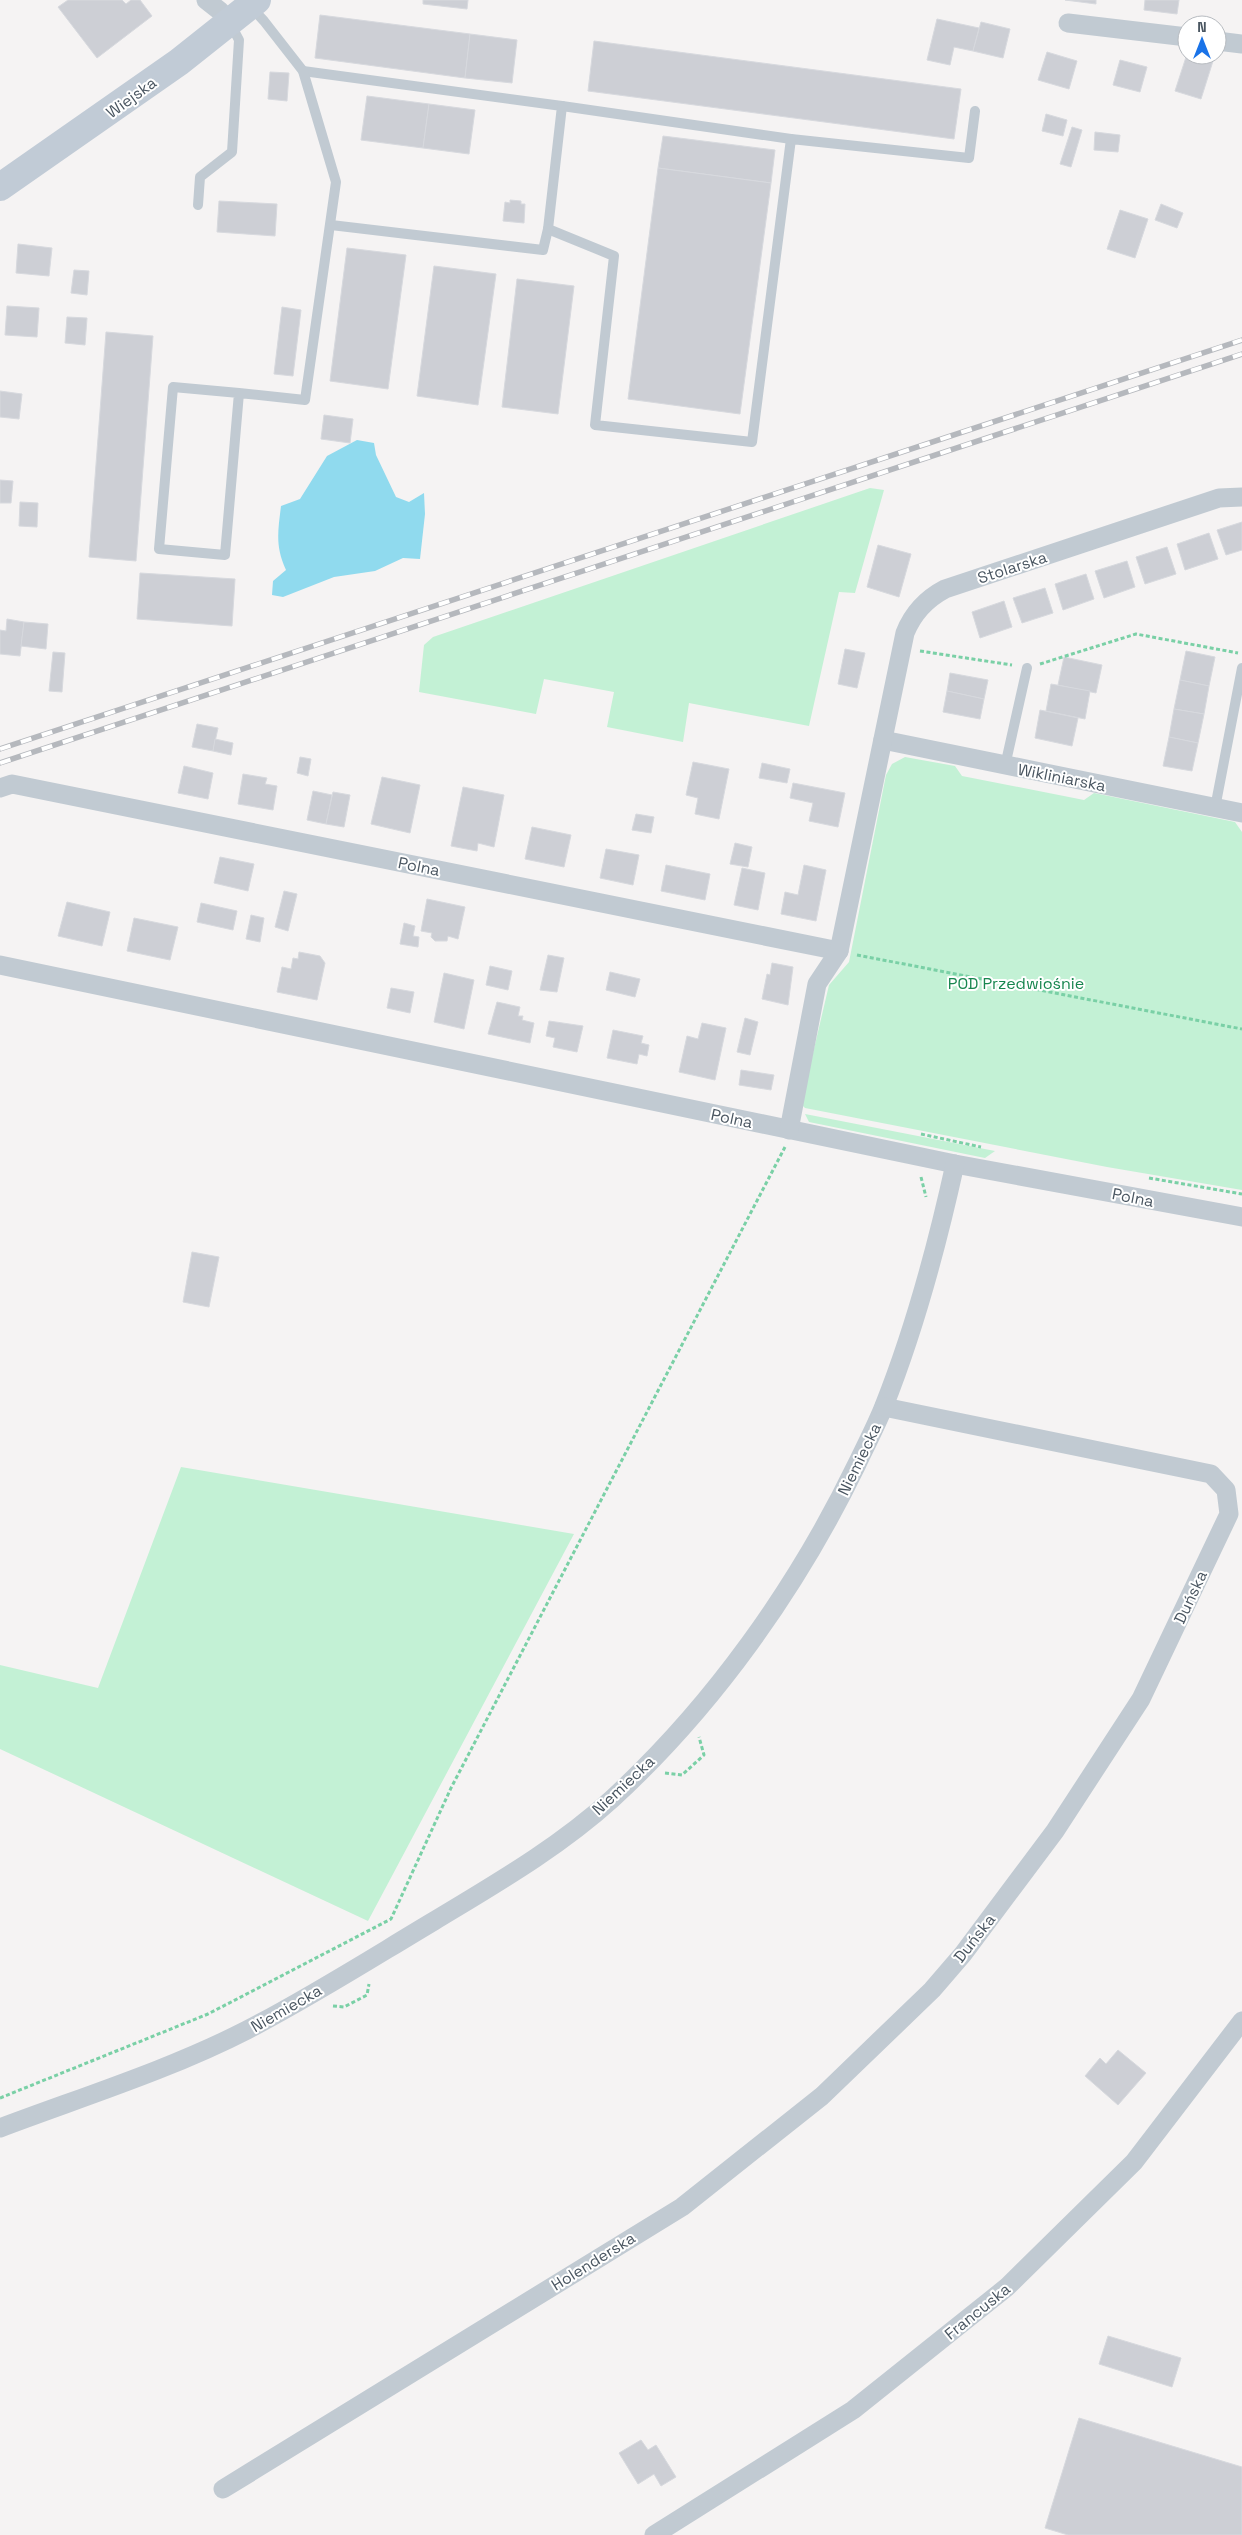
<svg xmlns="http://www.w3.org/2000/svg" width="1242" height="2535" viewBox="0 0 1242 2535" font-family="'Space Grotesk',sans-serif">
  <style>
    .green { fill: #c3f1d5 }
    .water { fill: #90daee }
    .building { fill: #cdcfd5; stroke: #d7d9de }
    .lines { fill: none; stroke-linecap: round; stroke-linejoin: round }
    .path { stroke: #7ad0a6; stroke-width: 3; stroke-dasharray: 4 2.5; stroke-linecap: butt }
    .lane { stroke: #c1cad2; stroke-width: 10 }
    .street { stroke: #c1cad2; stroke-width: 19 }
    .secondary { stroke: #c1cbd6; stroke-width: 28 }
    .rail-casing { stroke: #b5b8bd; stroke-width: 5.5 }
    .rail { stroke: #fff; stroke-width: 4; stroke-dasharray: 11; stroke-linecap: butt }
    .labels { text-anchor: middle; stroke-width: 4; stroke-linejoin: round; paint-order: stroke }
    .street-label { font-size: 16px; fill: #4a5661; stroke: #fff }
    .park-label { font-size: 16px; fill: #17864f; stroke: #fff }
  </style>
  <rect width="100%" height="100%" fill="#f5f3f3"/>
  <g class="green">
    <path d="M870,488L884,490L855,593L839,592L809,726L689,703L683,742L607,727L614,692L544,679L536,714L419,692L424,645L433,637Z"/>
    <path d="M905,757L955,766L962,776L1084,800L1094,793L1235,822L1242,832V1190L1107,1167L805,1108L801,1104L829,985L849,962L886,775L892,764Z"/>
    <path d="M805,1114L995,1151L985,1158L809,1122Z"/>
    <path d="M181,1467L574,1534L368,1921L0,1749V1665L98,1688Z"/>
  </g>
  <path class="water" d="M357,440L374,443L376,455L396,497L409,502L424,493L425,514L420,559L403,558L375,571L334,577L283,597L272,595L273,581L286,570C275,546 278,531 281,506L300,499L327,456Z"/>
  <g class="building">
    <path d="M68,0H122L126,4L131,0H140L152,16L97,58L58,7Z"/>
    <path d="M423,0H468L467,9L423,4Z"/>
    <path d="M1065,0H1096V4Z"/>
    <path d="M1145,0H1179L1177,14L1144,10Z"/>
    <path d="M320,15L470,34L465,78L315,58Z"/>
    <path d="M937,19L979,28L973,51L954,47L950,65L927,60Z"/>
    <path d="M981,22L1010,29L1003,58L973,51Z"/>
    <path d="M470,34L517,40L512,83L465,78Z"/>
    <path d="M594,41L961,89L954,139L588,91Z"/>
    <path d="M1047,52L1077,61L1069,89L1038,80Z"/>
    <path d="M1187,54L1213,61L1201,99L1175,91Z"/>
    <path d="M1120,60L1147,67L1140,92L1113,85Z"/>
    <path d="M270,72L289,73L287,101L268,99Z"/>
    <path d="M367,96L429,104L423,148L361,140Z"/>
    <path d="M429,104L475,110L469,154L423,148Z"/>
    <path d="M1046,114L1067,120L1063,136L1042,131Z"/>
    <path d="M1072,127L1082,130L1071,167L1060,164Z"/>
    <path d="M1095,132L1120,135L1118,152L1094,150Z"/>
    <path d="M663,136L775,150L771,183L658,168Z"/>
    <path d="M658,168L771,183L740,414L628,399Z"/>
    <path d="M510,200L521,201V204H525L524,223L503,221L505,202L510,203Z"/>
    <path d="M219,201L277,204L275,236L217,232Z"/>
    <path d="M1161,204L1183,213L1177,228L1155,220Z"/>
    <path d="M1120,210L1148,219L1135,258L1107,249Z"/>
    <path d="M18,244L52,248L49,276L16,273Z"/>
    <path d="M347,248L406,255L388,389L330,381Z"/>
    <path d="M434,266L496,274L478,405L417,396Z"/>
    <path d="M74,270L89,271L87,295L71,293Z"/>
    <path d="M517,279L574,286L558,414L502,407Z"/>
    <path d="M7,306L39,308L37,337L5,335Z"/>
    <path d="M282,307L301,310L293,376L274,374Z"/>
    <path d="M67,317L87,318L85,345L65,343Z"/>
    <path d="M106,332L153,336L136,561L89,557Z"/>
    <path d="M0,391L22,394L19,419L0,417Z"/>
    <path d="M324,415L353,419L350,443L321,439Z"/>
    <path d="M0,480L13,481L11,503H0Z"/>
    <path d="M20,502L38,503L37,527L19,526Z"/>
    <path d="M1242,522V550L1226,555L1217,530Z"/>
    <path d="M1209,533L1218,559L1185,570L1177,544Z"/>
    <path d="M878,545L911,554L899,597L867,587Z"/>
    <path d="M1167,547L1176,574L1145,584L1136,557Z"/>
    <path d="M1127,561L1135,587L1104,598L1095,571Z"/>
    <path d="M140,573L235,579L232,626L137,619Z"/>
    <path d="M1086,574L1094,599L1063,610L1055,584Z"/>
    <path d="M1045,588L1053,613L1022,623L1013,598Z"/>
    <path d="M1004,601L1012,627L980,638L972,612Z"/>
    <path d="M7,619L24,622L20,656L0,654V630L6,631Z"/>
    <path d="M24,622L48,624L46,649L21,646Z"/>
    <path d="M845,649L865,653L857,688L838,684Z"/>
    <path d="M1186,651L1215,657L1209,686L1180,680Z"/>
    <path d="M53,652L65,653L62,692L49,691Z"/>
    <path d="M1064,657L1102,665L1096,693L1058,685Z"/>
    <path d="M950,673L988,680L984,699L947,691Z"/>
    <path d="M1180,680L1209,686L1204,714L1174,709Z"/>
    <path d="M1051,684L1090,691L1085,719L1046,711Z"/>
    <path d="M947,691L984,699L980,719L943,712Z"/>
    <path d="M1174,709L1204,714L1198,743L1169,737Z"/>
    <path d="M1040,710L1078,718L1072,746L1035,738Z"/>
    <path d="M197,724L218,728L213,751L192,747Z"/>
    <path d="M1169,737L1198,743L1192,771L1163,766Z"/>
    <path d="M215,739L233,743L231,755L213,751Z"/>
    <path d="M300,757L311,759L308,776L297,773Z"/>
    <path d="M693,762L729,769L719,819L695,814L698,798L686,795Z"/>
    <path d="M762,763L790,769L787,783L759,778Z"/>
    <path d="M184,766L213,773L208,799L178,793Z"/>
    <path d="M243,774L267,778L265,784L277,786L273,810L238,804Z"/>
    <path d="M382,777L420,785L410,833L371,824Z"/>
    <path d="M793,783L845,793L838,827L809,821L813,803L790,798Z"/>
    <path d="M463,787L504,795L494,847L478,843L477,851L451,846Z"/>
    <path d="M313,791L332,795L326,824L307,820Z"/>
    <path d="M333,792L350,795L344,827L326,824Z"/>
    <path d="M636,814L654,817L651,833L632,830Z"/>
    <path d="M532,827L571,835L564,867L525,859Z"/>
    <path d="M735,843L752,847L748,867L730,864Z"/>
    <path d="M606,849L639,855L633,885L600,878Z"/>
    <path d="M220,857L254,864L248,891L214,883Z"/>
    <path d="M666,865L710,874L705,900L661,891Z"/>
    <path d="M804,865L826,870L816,921L781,914L785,892L798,895Z"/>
    <path d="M742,868L765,873L758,910L734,905Z"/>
    <path d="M284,891L297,894L288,931L275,927Z"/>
    <path d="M427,899L465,907L458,939L448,936L447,941H435L431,937L432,933L421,931Z"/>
    <path d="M67,902L110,912L102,946L58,936Z"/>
    <path d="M201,903L237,911L233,930L197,922Z"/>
    <path d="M251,915L264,918L260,942L246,939Z"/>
    <path d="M134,918L178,927L170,960L127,951Z"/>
    <path d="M404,923L415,926L413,936L419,937L418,947L400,944Z"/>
    <path d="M299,952L320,956L325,963L317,1000L277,992L282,967L291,969L293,958L298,959Z"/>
    <path d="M548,955L564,958L557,992L540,990Z"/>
    <path d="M772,963L793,967L788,1005L762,999L767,974L770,975Z"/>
    <path d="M490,966L512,971L508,990L486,985Z"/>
    <path d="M610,972L640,979L635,997L606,990Z"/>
    <path d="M444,973L474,980L464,1029L434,1022Z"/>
    <path d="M391,988L414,992L410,1013L387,1008Z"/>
    <path d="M497,1002L520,1007L518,1016H523L522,1020L534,1023L530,1043L488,1034Z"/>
    <path d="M745,1018L758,1022L750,1055L737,1052Z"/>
    <path d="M549,1021L583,1026L577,1052L553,1047L555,1038L546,1036Z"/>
    <path d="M702,1023L726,1028L715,1080L679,1072L687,1036L698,1039Z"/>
    <path d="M613,1030L643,1036L641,1043L649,1045L647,1056L639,1054L637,1064L607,1058Z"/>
    <path d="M741,1070L774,1075L771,1090L739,1085Z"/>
    <path d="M192,1252L219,1257L209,1307L183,1302Z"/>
    <path d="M1118,2050L1146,2073L1118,2105L1085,2076L1100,2058L1106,2064Z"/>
    <path d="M1108,2336L1181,2358L1172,2387L1099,2364Z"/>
    <path d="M1079,2418L1242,2467V2535H1068L1045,2528Z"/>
    <path d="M641,2440L648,2450L656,2445L676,2477L661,2486L654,2474L638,2484L619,2453Z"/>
  </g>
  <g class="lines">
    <g class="path">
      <path d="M920,651L1012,665"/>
      <path d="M1040,664L1136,634L1238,653"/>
      <path d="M857,955L1242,1029"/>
      <path d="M921,1134L981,1147"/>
      <path d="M921,1177L926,1197"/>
      <path d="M1149,1178L1242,1194"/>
      <path d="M665,1773L682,1775L704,1755L699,1737"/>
      <path d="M333,2006L344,2007L367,1995L369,1984"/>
      <path d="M0,2098L208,2014L391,1919L451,1788L785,1147"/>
    </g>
    <g class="lane">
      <path d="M303,71L562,106L548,229L614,256L595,425L752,442L791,139L969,158L975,111"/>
      <path d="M562,106L791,139"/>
      <path d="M198,205L200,177L232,152L239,40L230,23"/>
      <path d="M331,225L543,250L548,229"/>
      <path d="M239,393L173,387L159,549L225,555L239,393L305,400L336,182L303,71L264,21L250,6"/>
      <path d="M1005,766L1027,668"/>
      <path d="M1215,808L1242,668"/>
    </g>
    <g class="street">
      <path d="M206,0L220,11L230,23"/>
      <path d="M1068,23L1187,37"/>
      <path d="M1217,41L1242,44"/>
      <path d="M883,740L1242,813"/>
      <path d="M0,788L12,784L839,951"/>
      <path d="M0,965L955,1164L1242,1217"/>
      <path d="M789,1130L817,984L839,951L905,633C913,613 926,599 945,589L1219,498L1242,497"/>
      <path d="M0,2128C82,2097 169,2070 247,2030C311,1997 372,1958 434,1921C495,1884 558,1848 612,1799C713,1706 797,1588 857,1464C866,1445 876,1426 884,1406C915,1328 937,1246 955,1164"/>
      <path d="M223,2489L682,2207L822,2096L932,1990L963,1954L1055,1831L1141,1699L1229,1514L1226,1490L1211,1474L884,1407"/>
      <path d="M654,2535L853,2410L1007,2287L1134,2162L1242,2021"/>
    </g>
    <path class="secondary" d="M0,187L179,62L257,0"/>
    <g class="rail-casing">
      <g id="rail">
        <path d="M0,749L1242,340"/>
        <path d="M0,763L1242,354"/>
      </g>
    </g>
    <use href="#rail" class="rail"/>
  </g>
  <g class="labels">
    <g class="street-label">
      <text transform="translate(131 97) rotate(-36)" y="6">Wiejska</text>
      <text transform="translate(1012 567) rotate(-18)" y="6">Stolarska</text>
      <text transform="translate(1062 777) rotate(11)" y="6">Wikliniarska</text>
      <text transform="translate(419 866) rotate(11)" y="6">Polna</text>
      <text transform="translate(732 1118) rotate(12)" y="6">Polna</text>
      <text transform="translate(1133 1197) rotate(11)" y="6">Polna</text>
      <text transform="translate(859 1459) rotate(-64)" y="6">Niemiecka</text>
      <text transform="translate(1190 1597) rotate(-65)" y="6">Duńska</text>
      <text transform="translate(623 1785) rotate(-43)" y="6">Niemiecka</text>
      <text transform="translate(974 1938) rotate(-52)" y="6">Duńska</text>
      <text transform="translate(286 2008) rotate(-30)" y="6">Niemiecka</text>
      <text transform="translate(593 2261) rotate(-32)" y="6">Holenderska</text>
      <text transform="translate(977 2311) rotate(-39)" y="6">Francuska</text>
    </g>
    <g class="park-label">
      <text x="1016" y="989">POD Przedwiośnie</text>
    </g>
  </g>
  <g transform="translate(1202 40)"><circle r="24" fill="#ffffff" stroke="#b7bbc0"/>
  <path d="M0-4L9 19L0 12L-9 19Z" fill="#1a73e8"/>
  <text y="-8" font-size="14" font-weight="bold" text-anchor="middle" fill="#4a5661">N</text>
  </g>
</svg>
